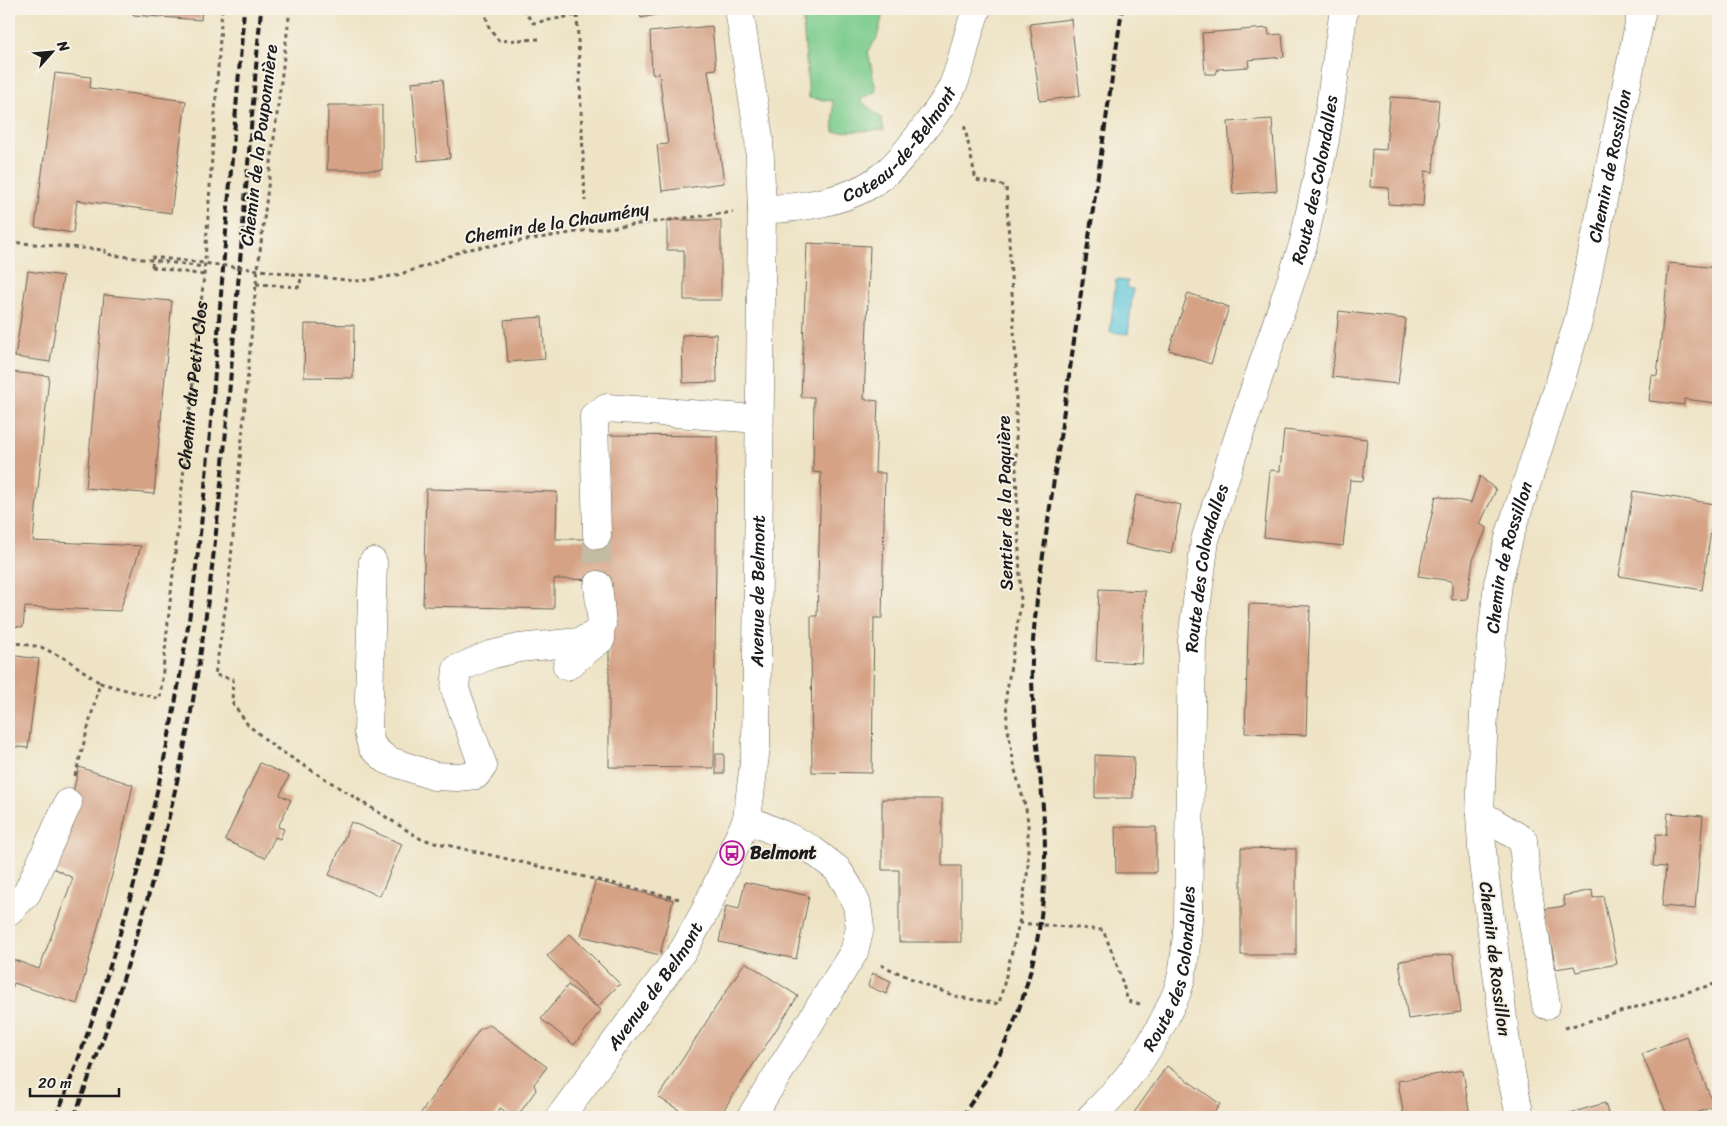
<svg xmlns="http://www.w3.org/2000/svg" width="1727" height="1126" viewBox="0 0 1727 1126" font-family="Sriracha,sans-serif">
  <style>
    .green { fill: #7bcc8d; stroke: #4c7454 }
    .water { fill: #60c8dc; stroke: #3e727c }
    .building { fill: #d5a285 }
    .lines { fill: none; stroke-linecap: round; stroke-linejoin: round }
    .minor-tunnel { stroke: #c4bba3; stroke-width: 28; stroke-dasharray: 28 14; stroke-linecap: butt }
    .minor-casing { stroke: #666257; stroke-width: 29 }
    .path { stroke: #666257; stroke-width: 3; stroke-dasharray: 4 4; stroke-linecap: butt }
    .minor { stroke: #fff; stroke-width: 28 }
    .rail { stroke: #1c1c1c; stroke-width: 4; stroke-dasharray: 8 4; stroke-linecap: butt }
    .path-bridge { stroke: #666257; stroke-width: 3; stroke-dasharray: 4 4; stroke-linecap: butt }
    .labels { text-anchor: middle; stroke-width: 4; stroke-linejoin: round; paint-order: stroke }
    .street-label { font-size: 18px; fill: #1c1c1c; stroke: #f7f3e8 }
    .poi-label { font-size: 18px; font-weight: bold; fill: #1c1c1c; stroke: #f7f3e8; text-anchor: start }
  </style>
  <rect width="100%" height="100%" fill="#f7f3e8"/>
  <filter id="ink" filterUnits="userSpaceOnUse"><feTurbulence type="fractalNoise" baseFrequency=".02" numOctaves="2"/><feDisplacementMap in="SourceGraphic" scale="10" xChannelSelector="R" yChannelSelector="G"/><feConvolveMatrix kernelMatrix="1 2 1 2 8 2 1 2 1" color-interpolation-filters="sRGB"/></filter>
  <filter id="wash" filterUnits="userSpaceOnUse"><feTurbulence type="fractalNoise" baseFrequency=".0096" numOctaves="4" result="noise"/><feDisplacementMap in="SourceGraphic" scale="20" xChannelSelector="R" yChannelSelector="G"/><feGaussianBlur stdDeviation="1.12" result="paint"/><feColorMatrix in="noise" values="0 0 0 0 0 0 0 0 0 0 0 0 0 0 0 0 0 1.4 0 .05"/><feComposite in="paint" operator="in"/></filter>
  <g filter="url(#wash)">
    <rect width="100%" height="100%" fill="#eee3c5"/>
    <path class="green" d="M802,9H884L877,38L868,51L876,91L860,100L881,118L884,130L834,132L833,101L809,98Z"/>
    <path class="water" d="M1116,280L1128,281L1127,288L1133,289L1128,334L1110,332Z"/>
    <g id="blocks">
      <g class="building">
        <path d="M133,9H202L201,20L133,15Z"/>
        <path d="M639,9H680V10L641,18Z"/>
        <path d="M1071,19L1080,96L1040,101L1030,24Z"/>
        <path d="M712,26L716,69L708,70L724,183L662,191L657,145L668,144L659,73L652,74L650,32Z"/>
        <path d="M1268,28L1269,35L1282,34L1284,57L1248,60L1249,67L1218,69L1216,74H1205L1202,33Z"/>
        <path d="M55,73L91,77L90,88L186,101L171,213L77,200L73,233L35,227Z"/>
        <path d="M443,79L450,158L418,161L412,82Z"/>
        <path d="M1390,97L1439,100L1433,172L1425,171L1423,206L1388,204L1389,188L1370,187L1372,149L1386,150Z"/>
        <path d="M328,105H382V170H327Z"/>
        <path d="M1272,119L1277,191L1233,194L1228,122Z"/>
        <path d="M667,220H721V300H684V250H667Z"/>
        <path d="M807,243L870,246L864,399L878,401L875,473H885L882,618H874L872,773L812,772L811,616H817L821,473L813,472L814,397H801Z"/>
        <path d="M1669,263L1718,268V377L1715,403L1684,399V405L1649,401L1652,375L1657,376Z"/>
        <path d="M28,271L63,276L50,362L15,357Z"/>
        <path d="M1188,293L1229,307L1211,364L1169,350Z"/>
        <path d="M104,295L172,301L154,494L86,488Z"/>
        <path d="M1339,311L1406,319L1398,384L1332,377Z"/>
        <path d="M542,317L545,359L508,362L504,320Z"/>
        <path d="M305,324L354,325L353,378L304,377Z"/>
        <path d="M716,334L717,382L683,383L682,335Z"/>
        <path d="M10,372L49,376L33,541L141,546L120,611L25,607L23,627L9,626Z"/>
        <path d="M1284,430L1367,439L1363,481L1350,480L1343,546L1264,537L1270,470L1280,471Z"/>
        <path d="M608,435L717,436L714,768L609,767V580L554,579V609L423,606L426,489L557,492L556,539H608Z"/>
        <path d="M1480,476L1496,490L1480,524L1487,528L1473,560L1467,599L1452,600V581L1418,576L1436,496L1471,503Z"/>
        <path d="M1633,491L1715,504L1702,590L1619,576Z"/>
        <path d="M1136,495L1181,505L1171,554L1125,544Z"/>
        <path d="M1099,589L1145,591L1142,663L1096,661Z"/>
        <path d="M1249,604L1310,606L1306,735L1245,733Z"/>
        <path d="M9,655L39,659L28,748L9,746Z"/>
        <rect x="716" y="754" width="8" height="20"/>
        <path d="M1095,755L1134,757L1133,798H1095Z"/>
        <path d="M260,763L289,776L280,795L291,800L278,827L284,829L280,839L275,837L265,858L225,840Z"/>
        <path d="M79,767L133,785L116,860L77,1004L14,983L9,997V958L39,969L73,878L47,865L61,842Z"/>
        <path d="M882,799H942V866H961V942H899V870H882Z"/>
        <path d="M1668,813L1703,816L1695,909L1662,906L1666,867L1653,866L1656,834L1666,835Z"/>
        <path d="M351,822L402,844L380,896L329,875Z"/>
        <path d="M1115,827H1156V873H1116Z"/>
        <path d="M1241,848L1296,849V955H1241Z"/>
        <path d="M595,881L673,900L660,955L581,936Z"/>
        <path d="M745,882L809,896L796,959L719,942L726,906L739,909Z"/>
        <path d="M1592,890L1593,898L1603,896L1617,964L1576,972L1574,966L1556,969L1544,909L1565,906L1563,896Z"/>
        <path d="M570,934L620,984L597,1007L547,956Z"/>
        <path d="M1453,954L1461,1012L1408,1019L1399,961Z"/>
        <path d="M745,962L798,996L719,1117H690L658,1097Z"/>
        <path d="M872,973L891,981L886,994L868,986Z"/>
        <path d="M568,985L601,1010L574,1045L541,1019Z"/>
        <path d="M490,1025L547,1067L534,1084L536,1090L517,1117H514L500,1108L494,1117H418L480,1029Z"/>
        <path d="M1686,1036L1714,1106L1687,1117H1668L1642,1054Z"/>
        <path d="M1167,1066L1220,1104L1211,1117H1131Z"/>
        <path d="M1463,1070L1470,1117H1404L1398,1081Z"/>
        <path d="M1605,1103L1609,1117H1556Z"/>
      </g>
    </g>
  </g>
  <g filter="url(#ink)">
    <use href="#blocks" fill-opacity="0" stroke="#666257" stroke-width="1"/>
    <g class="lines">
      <path class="minor-tunnel" d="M597,535L598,585"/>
      <g class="minor-casing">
        <g id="minor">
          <path id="s2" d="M762,209C798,209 852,201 881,177C898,164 911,146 924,129C934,115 946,101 953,85C964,61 966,33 977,9"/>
          <path d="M597,535L594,416L607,408L759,419"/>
          <path d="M373,562L368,732L372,747L387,760L434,776L457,777L476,775L483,766L455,689L457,669L490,655L519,648L579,642L594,635L602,625L598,585"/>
          <path d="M567,666L601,639"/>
          <path d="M1480,814L1523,840L1526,879L1546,1005"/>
          <path d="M747,819L788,837L811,849L837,869L848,886L857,905L860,928L854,952L751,1117"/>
          <path d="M9,911L27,893L68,803"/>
          <path id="s3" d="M560,1117L684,949L705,911L747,819L756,747L762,209L759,138L739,9"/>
          <path id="s4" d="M1091,1117C1123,1086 1146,1057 1166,1016C1169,1008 1174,1000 1177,992C1185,969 1186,944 1188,920L1192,640L1205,540L1230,462L1303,245L1325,140L1344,9"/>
          <path id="s5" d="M1520,1117L1508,1058L1483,863L1480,814L1484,712L1498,583L1510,534L1560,382L1579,318L1642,9"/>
        </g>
      </g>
      <g class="path">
        <path d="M290,9L256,284L228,591L215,675L233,679L232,702L248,725L276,748L421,839L680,899"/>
        <path d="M484,9L489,27L499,41L541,39"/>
        <path d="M523,9L533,23L582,14L581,9"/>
        <path d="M577,15L585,201"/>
        <path d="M9,242L105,250V254L204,267"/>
        <path d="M152,267L204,275"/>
        <path d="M292,274L355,281L369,280L397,275L423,267L464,250L583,231L733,212"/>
        <path d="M256,284L300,287L301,274"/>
        <path d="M9,642L41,647L68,660L100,683"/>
        <path id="s1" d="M75,776L100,683L160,699L204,275L222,9"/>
        <path d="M1019,923L1103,930L1116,962L1128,1001L1140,1004"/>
        <path d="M881,965L928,986L958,997L999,1004L1019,923L1028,869V822L1026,809L1015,770L1007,724L1006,696L1021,603L1016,471V365L1006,186L976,180L964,124"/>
        <path d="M1565,1028L1718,983"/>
      </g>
      <use href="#minor" class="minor"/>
      <g class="rail">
        <path d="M56,1117C114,973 155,823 181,670C201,554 210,437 219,320C227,216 236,112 244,9"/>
        <path d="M74,1117C130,973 174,823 198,670C216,554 226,437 235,320C244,216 252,112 261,9"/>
        <path d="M962,1117C975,1097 988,1077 999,1056C1031,992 1046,918 1045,847C1044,791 1034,736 1032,680C1031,650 1035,620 1038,590L1122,9"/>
      </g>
      <path class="path-bridge" d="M152,267L153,257L292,274"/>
    </g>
  </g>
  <defs>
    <g id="bus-ring" transform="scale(1.25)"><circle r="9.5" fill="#f7f3e8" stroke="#b5179e" stroke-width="1.5"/><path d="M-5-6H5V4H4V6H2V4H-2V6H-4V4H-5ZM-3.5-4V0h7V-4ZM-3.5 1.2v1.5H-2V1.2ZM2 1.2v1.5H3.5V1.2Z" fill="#b5179e"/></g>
  </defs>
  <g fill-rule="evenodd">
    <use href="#bus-ring" x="732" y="853"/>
  </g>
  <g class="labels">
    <g class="street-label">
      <text dy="6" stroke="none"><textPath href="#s2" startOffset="161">Coteau-de-Belmont</textPath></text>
      <text transform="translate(259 145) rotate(-83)" y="6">Chemin de la Pouponnière</text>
      <text dy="6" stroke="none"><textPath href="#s5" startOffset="970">Chemin de Rossillon</textPath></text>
      <text dy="6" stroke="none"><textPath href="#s4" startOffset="984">Route des Colondalles</textPath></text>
      <text transform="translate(557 223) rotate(-9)" y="6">Chemin de la Chaumény</text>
      <text dy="6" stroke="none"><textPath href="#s1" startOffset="474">Chemin du Petit-Clos</textPath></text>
      <text transform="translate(1005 503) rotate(-91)" y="6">Sentier de la Paquière</text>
      <text dy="6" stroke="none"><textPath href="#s5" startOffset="565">Chemin de Rossillon</textPath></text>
      <text dy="6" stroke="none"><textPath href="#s4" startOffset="579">Route des Colondalles</textPath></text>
      <text dy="6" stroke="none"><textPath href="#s3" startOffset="582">Avenue de Belmont</textPath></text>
      <text transform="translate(1495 959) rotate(83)" y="6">Chemin de Rossillon</text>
      <text dy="6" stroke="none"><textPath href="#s4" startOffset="174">Route des Colondalles</textPath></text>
      <text dy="6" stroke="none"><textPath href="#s3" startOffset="162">Avenue de Belmont</textPath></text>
    </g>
    <g class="poi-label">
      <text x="750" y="859">Belmont</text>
    </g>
  </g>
  <rect width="1727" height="1126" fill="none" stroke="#f7f3e8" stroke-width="30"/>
  <g transform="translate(52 52) rotate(63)" stroke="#f7f3e8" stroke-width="4" paint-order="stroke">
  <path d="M0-4L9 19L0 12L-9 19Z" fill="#1c1c1c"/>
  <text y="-8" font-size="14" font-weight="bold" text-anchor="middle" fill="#1c1c1c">N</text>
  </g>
  <path d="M30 1088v8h89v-8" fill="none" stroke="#1c1c1c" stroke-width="2.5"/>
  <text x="38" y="1088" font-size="15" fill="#1c1c1c" stroke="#f7f3e8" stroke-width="4" paint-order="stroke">20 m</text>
</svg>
